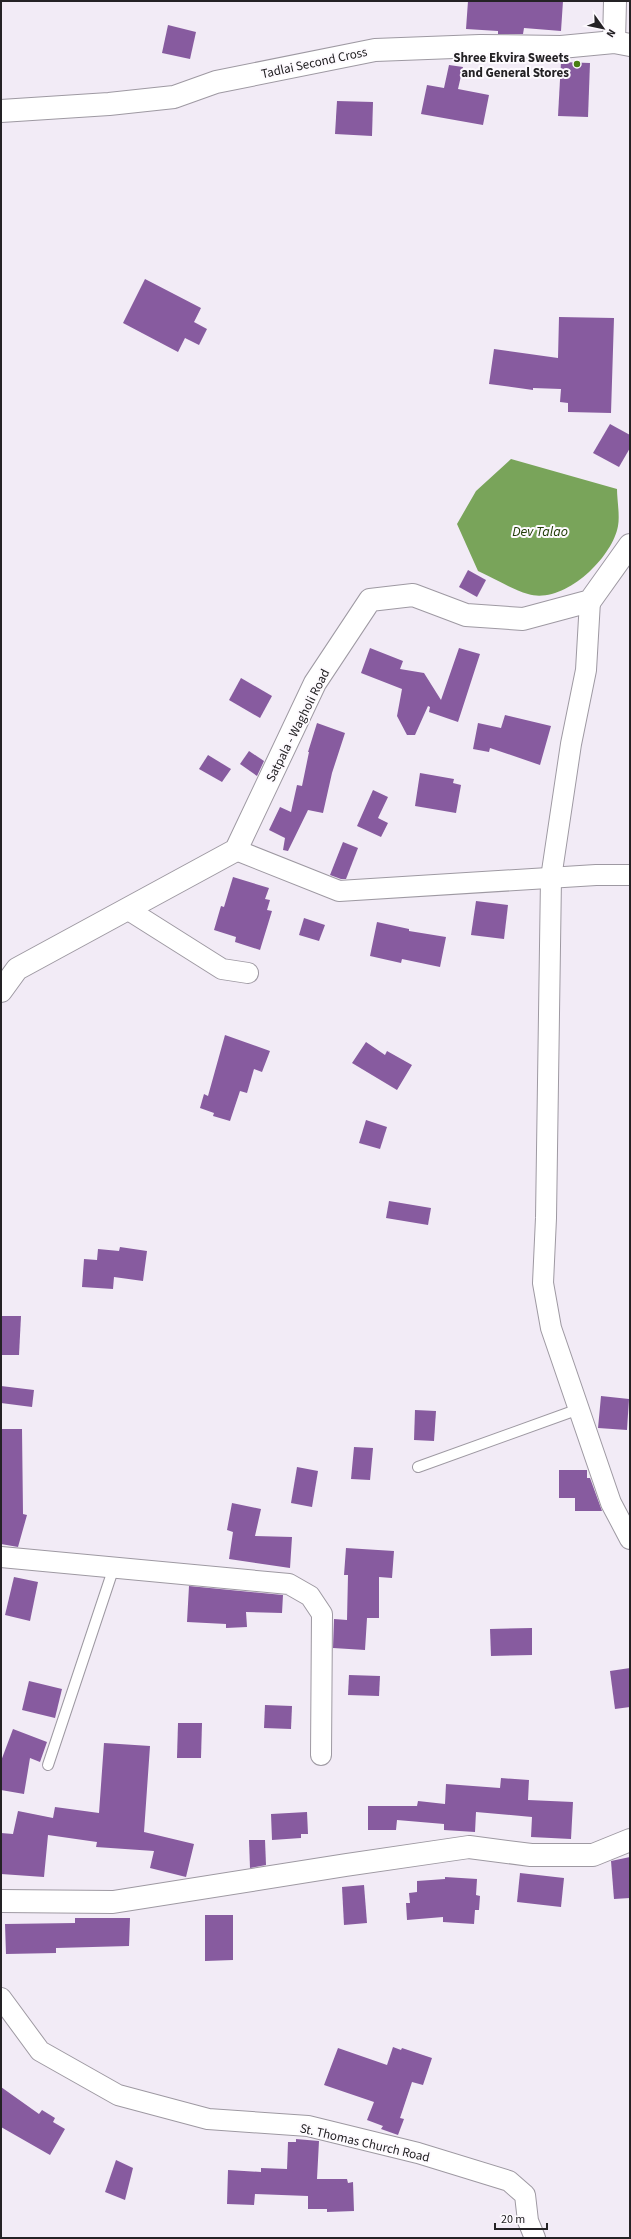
<svg xmlns="http://www.w3.org/2000/svg" width="631" height="2239" viewBox="0 0 631 2239" font-family="'Source Sans 3',sans-serif">
  <style>
    .water { fill: #79a45a }
    .building { fill: #875b9f }
    .lines { fill: none; stroke-linecap: round; stroke-linejoin: round }
    .lane-casing { stroke: #9e99a2; stroke-width: 12 }
    .street-casing { stroke: #9e99a2; stroke-width: 22 }
    .secondary-casing { stroke: #9e99a2; stroke-width: 24 }
    .lane { stroke: #fff; stroke-width: 10 }
    .street { stroke: #fff; stroke-width: 20 }
    .secondary { stroke: #fff; stroke-width: 22 }
    .poi-dot { fill: #497e12; stroke: #fdfafe; stroke-width: 1.5 }
    .labels { text-anchor: middle; stroke-width: 4; stroke-linejoin: round; paint-order: stroke }
    .poi-label { font-size: 13px; font-weight: bold; fill: #242225; stroke: #fdfafe; text-anchor: end }
    .street-label { font-size: 13px; fill: #242225; stroke: #fdfafe }
    .water-label { font-size: 14px; font-style: italic; fill: #213d06; stroke: #fdfafe }
  </style>
  <rect width="100%" height="100%" fill="#f2ebf6"/>
  <path class="water" d="M511,459L617,489C617,500 620,515 618,526C612,559 563,605 528,594C511,589 494,578 478,571L457,524L476,491Z"/>
  <g class="building">
    <path d="M468,1H563L561,31L524,28L523,34H498V31L466,29Z"/>
    <path d="M168,25L196,32L190,59L162,53Z"/>
    <path d="M561,62L590,63L588,117L558,116Z"/>
    <path d="M449,65L463,67L458,89L489,95L483,125L421,114L427,85L444,88Z"/>
    <path d="M337,101L373,102L372,136L335,134Z"/>
    <path d="M145,279L201,308L194,322L207,329L199,345L185,338L178,352L123,323Z"/>
    <path d="M559,317L614,318L611,413L568,412V403L560,402L561,389L533,388V390L489,384L494,349L558,358Z"/>
    <path d="M610,424L630,435V448L619,467L593,453Z"/>
    <path d="M468,570L486,580L477,597L459,587Z"/>
    <path d="M370,648L403,661L400,669L424,673L441,700L459,648L480,654L458,722L429,712L430,707L428,706L415,735H407L397,716L402,689L361,673Z"/>
    <path d="M241,678L272,696L260,718L229,700Z"/>
    <path d="M505,715L551,726L540,765L490,748L489,752L473,749L478,723L501,728Z"/>
    <path d="M317,723L345,733L332,773L323,813L308,810L288,851L283,850L285,838L269,830L280,807L291,812L297,785L302,786L309,752H308Z"/>
    <path d="M249,751L264,761L257,776L240,764Z"/>
    <path d="M208,755L231,769L222,782L199,769Z"/>
    <path d="M420,773L454,779L453,783L461,785L456,813L415,806Z"/>
    <path d="M373,790L388,797L378,818L388,823L381,837L357,826Z"/>
    <path d="M343,842L358,848L346,879H341L330,875Z"/>
    <path d="M233,877L269,888L265,899L270,900L267,910L272,911L260,950L235,942L236,937L214,930L221,906L224,907Z"/>
    <path d="M476,901L508,905L504,939L471,935Z"/>
    <path d="M304,918L325,925L319,941L299,935Z"/>
    <path d="M377,922L409,929V931L446,937L440,967L402,959L401,963L370,956Z"/>
    <path d="M225,1035L270,1051L262,1072L254,1069L247,1093L240,1091L230,1121L213,1116L214,1113L200,1108L204,1094L208,1096Z"/>
    <path d="M366,1042L385,1055L387,1051L412,1065L397,1090L352,1063Z"/>
    <path d="M366,1120L387,1127L380,1149L359,1143Z"/>
    <path d="M389,1201L431,1208L428,1225L386,1218Z"/>
    <path d="M120,1247L147,1251L143,1281L114,1277L113,1289L82,1287L84,1259L97,1260L98,1249L119,1251Z"/>
    <path d="M1,1316H21L19,1355H1Z"/>
    <path d="M1,1386L34,1390L32,1407L1,1403Z"/>
    <path d="M601,1396L629,1399L627,1430L598,1428Z"/>
    <path d="M415,1410L436,1411L434,1441L414,1440Z"/>
    <path d="M1,1429H22L23,1514L27,1515L18,1547L1,1544Z"/>
    <path d="M354,1447L373,1448L370,1480L351,1479Z"/>
    <path d="M297,1467L318,1471L312,1507L291,1503Z"/>
    <path d="M559,1470H587V1478H590L602,1511H575V1498H559Z"/>
    <path d="M232,1503L261,1509L255,1536L292,1537L290,1568L229,1559L233,1532L227,1530Z"/>
    <path d="M346,1548L394,1551L392,1578L379,1577V1618H367L365,1650L333,1648L334,1619L347,1620L348,1575H344Z"/>
    <path d="M14,1577L38,1582L30,1621L5,1615Z"/>
    <path d="M189,1586L283,1595L282,1613L246,1612L247,1627L226,1628V1624L187,1622Z"/>
    <path d="M532,1628V1655L491,1656L490,1629Z"/>
    <path d="M630,1668V1707L615,1709L610,1671Z"/>
    <path d="M349,1675L380,1676L379,1696L348,1695Z"/>
    <path d="M29,1681L62,1689L55,1718L22,1710Z"/>
    <path d="M265,1705L292,1706L291,1729L264,1728Z"/>
    <path d="M178,1723H202L201,1758H177Z"/>
    <path d="M13,1729L47,1742L40,1762L30,1758L24,1794L1,1790V1761Z"/>
    <path d="M104,1743L150,1746L144,1832L194,1844L186,1877L150,1868L154,1851L96,1847L97,1842L48,1835L44,1877L1,1874V1833L13,1834L18,1811L53,1818L55,1807L99,1813Z"/>
    <path d="M501,1778L529,1780L528,1800L573,1802L571,1839L531,1837L532,1817L476,1812L475,1832L444,1830V1824L397,1820L396,1830H368V1806H417L418,1801L445,1804L446,1784L500,1788Z"/>
    <path d="M307,1812L308,1834H301V1838L272,1840L271,1814Z"/>
    <path d="M249,1840H265L266,1865L250,1868Z"/>
    <path d="M630,1857V1898L614,1899L611,1861Z"/>
    <path d="M520,1873L564,1878L561,1907L517,1902Z"/>
    <path d="M445,1877L477,1879L476,1895L480,1896L479,1910H475L474,1924L443,1922V1917L407,1920L406,1903H410L409,1893L417,1892V1881L445,1879Z"/>
    <path d="M364,1885L367,1923L344,1925L342,1887Z"/>
    <path d="M205,1915H233V1960L205,1961Z"/>
    <path d="M75,1918H130L129,1946L56,1948V1953L6,1954L5,1924L75,1923Z"/>
    <path d="M393,2047L401,2050L402,2048L432,2058L423,2085L412,2082L400,2118L404,2119L398,2135L381,2129L383,2126L367,2120L374,2102L324,2085L338,2048L387,2065Z"/>
    <path d="M1,2087L39,2114L42,2110L55,2118L53,2122L65,2129L50,2155L1,2127Z"/>
    <path d="M296,2139L319,2141L317,2179H347L348,2183L353,2182L354,2211L327,2212V2209H308V2196L255,2194L254,2205L227,2204L228,2170L261,2172V2168L287,2169L288,2142H296Z"/>
    <path d="M116,2160L133,2168L125,2200L105,2192Z"/>
  </g>
  <g class="lines">
    <g class="lane-casing">
      <g id="lane">
        <path d="M418,1467L579,1409"/>
        <path d="M48,1765L114,1567"/>
      </g>
    </g>
    <g class="street-casing">
      <g id="street">
        <path d="M590,601L586,670L571,744L551,878L546,1218L543,1283L551,1328L611,1503L630,1539"/>
        <path d="M236,850L339,891L596,875H630"/>
        <path d="M127,909L222,969L248,973"/>
        <path d="M1,1557L289,1584L310,1596L322,1614L321,1755"/>
        <path d="M1,1998L40,2051L118,2095L208,2119L308,2126L418,2153L509,2181L525,2195L528,2221L535,2238"/>
      </g>
    </g>
    <g class="secondary-casing">
      <g id="secondary">
        <path d="M614,42L615,1"/>
        <path d="M1,111L109,104L174,97L216,82L375,50L480,46L561,47L614,42L630,45"/>
        <path d="M1,991L17,969L236,850L315,683L370,600L413,595L466,615L523,619L590,601L630,545"/>
        <path d="M1,1901L113,1902L346,1865L469,1847L531,1855H593L630,1840"/>
      </g>
    </g>
    <use href="#lane" class="lane"/>
    <use href="#street" class="street"/>
    <use href="#secondary" class="secondary"/>
  </g>
  <circle class="poi-dot" cx="577" cy="64" r="4"/>
  <g class="labels">
    <g class="poi-label">
      <text x="569" y="62">Shree Ekvira Sweets<tspan x="569" dy="15">and General Stores</tspan></text>
    </g>
    <g class="street-label">
      <text transform="translate(314 62) rotate(-12)" y="5">Tadlai Second Cross</text>
      <text transform="translate(297 725) rotate(-63)" y="5">Satpala - Wagholi Road</text>
      <text transform="translate(365 2142) rotate(13)" y="5">St. Thomas Church Road</text>
    </g>
    <g class="water-label">
      <text x="540" y="536">Dev Talao</text>
    </g>
  </g>
  <rect width="631" height="2239" fill="none" stroke="#242225" stroke-width="4"/>
  <g transform="translate(603 28) rotate(123)" stroke="#fdfafe" stroke-width="3" paint-order="stroke">
  <path d="M0-3L7 15L0 10L-7 15Z" fill="#242225"/>
  <text y="-6" font-size="11" font-weight="bold" text-anchor="middle" fill="#242225">N</text>
  </g>
  <path d="M495 2223v6h52v-6" fill="none" stroke="#242225" stroke-width="2"/>
  <text x="501" y="2223" font-size="12" fill="#242225" stroke="#fdfafe" stroke-width="3" paint-order="stroke">20 m</text>
</svg>
